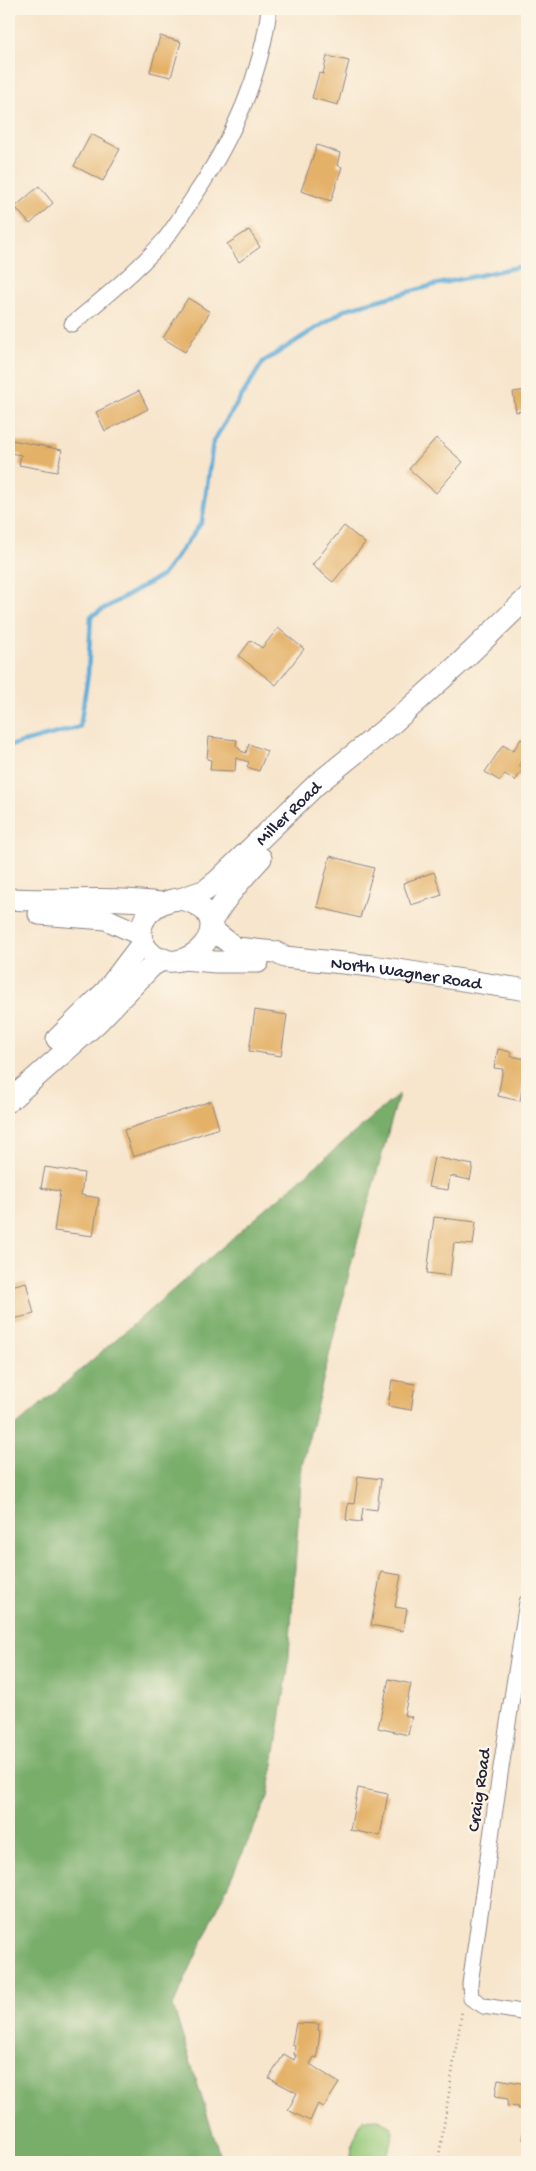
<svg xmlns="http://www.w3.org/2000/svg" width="536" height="2171" viewBox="0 0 536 2171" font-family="'Gochi Hand',sans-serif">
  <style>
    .green { fill: #96c97a; stroke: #5c765a }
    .forest { fill: #78ad6a; stroke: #4d6852 }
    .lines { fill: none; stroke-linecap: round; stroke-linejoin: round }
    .stream { stroke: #5facd8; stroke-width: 4.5 }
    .building { fill: #e4b167 }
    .street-casing { stroke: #8c8484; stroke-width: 17 }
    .secondary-casing { stroke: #8c8484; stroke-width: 23 }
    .path { stroke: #8c8484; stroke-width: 2.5; stroke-dasharray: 1 4; stroke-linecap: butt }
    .street { stroke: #fff; stroke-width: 15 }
    .secondary { stroke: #fff; stroke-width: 21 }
    .labels { text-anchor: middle; stroke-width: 5; stroke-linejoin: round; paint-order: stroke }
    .street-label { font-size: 18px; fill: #22223b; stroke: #fcf5e5 }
  </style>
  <rect width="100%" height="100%" fill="#fcf5e5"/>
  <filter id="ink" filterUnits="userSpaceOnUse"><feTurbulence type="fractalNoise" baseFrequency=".02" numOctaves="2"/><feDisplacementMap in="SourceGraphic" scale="10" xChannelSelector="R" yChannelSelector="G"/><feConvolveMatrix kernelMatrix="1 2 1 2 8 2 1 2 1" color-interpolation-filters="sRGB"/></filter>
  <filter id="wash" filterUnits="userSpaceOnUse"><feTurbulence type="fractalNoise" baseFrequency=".0096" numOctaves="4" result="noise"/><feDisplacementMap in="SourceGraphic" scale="20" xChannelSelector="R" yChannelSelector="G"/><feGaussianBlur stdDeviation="1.12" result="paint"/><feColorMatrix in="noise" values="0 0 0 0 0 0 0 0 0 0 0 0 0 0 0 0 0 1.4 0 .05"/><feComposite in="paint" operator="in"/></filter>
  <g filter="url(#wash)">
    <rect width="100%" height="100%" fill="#f7e5cc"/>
    <path class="green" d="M379,2119L392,2127L393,2133L386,2161L350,2162L353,2142L362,2120Z"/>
    <path class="forest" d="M399,1094L353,1257L302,1466L288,1669L268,1797L173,2006L220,2156L237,2162H9V1432Z"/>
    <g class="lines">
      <path class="stream" d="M9,746L80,727L88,674L91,616L163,575L202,522L213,442L263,362L346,309L438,284L527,265"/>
    </g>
    <g id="blocks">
      <g class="building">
        <path d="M160,36L181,42L171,77L150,72Z"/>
        <path d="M327,56L349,61L338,105L312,98L319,73L323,74Z"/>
        <path d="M91,134L120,149L103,181L74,166Z"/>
        <path d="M317,145L340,153L337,165L342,167L331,201L301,191Z"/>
        <path d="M39,186L53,203L30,224L15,207Z"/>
        <path d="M249,230L260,247L239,262L227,244Z"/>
        <path d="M188,298L210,312L185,352L163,338Z"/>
        <path d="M527,390V410L516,412L513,392Z"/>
        <path d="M139,391L148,409L105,431L96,412Z"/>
        <path d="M436,438L463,462L436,493L409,469Z"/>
        <path d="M12,440L62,450L57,472L19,465L21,455L10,453Z"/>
        <path d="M344,526L365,543L333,582L312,565Z"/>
        <path d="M278,628L304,649L276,685L239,656L251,640L262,648Z"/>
        <path d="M209,737L237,740L236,745L241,751L246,753L249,744L267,751L259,771L247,767L249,762L236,758L235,771L210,770L211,760L207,759Z"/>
        <path d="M521,739L527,743V752L519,765L524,768L515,781L505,774L500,781L485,772L503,745L513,751Z"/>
        <path d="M330,856L374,868L360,918L317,907Z"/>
        <path d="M434,872L442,895L411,905L403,883Z"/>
        <path d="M255,1010L287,1015L281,1056L249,1051Z"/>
        <path d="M498,1049L511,1052L510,1056L527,1059L520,1101L498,1096L503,1069L494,1068Z"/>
        <path d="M211,1101L219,1128L133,1157L124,1130Z"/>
        <path d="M434,1157L473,1165L470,1180L450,1176L448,1190L428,1187Z"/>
        <path d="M45,1167L84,1173L81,1195L99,1198L93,1236L54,1231L60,1191L41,1188Z"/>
        <path d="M434,1217L476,1222L473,1245L454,1243L450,1276L427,1273Z"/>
        <path d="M9,1280L11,1286L26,1282L34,1314L9,1320Z"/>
        <path d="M392,1380L415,1384L411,1410L388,1406Z"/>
        <path d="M358,1476L381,1479L377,1510L363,1508L361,1522L346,1520L348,1503L354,1504Z"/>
        <path d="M381,1572L401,1575L395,1607L407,1609L403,1631L371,1625Z"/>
        <path d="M389,1679L411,1684L404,1715L412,1717L408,1735L378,1728Z"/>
        <path d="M358,1788L388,1794L380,1836L350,1830Z"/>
        <path d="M296,2023L319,2024L318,2030L320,2031L317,2058L314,2057L310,2064L339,2083L324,2107L318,2104L310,2121L288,2110L297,2093L269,2078L284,2054L294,2060L296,2055H294L295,2045L292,2044Z"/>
        <path d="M498,2079L527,2084V2109H517L518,2107L507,2106L508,2099L495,2097Z"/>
        <path d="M526,2113H527V2139H522Z"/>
      </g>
    </g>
  </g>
  <g filter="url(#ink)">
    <use href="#blocks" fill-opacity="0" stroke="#8c8484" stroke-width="1"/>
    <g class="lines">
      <g class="street-casing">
        <g id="street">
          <path d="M72,324C105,297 138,270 165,239C174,228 181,216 189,204C229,146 261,80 269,9"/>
          <path d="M527,1602L500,1774L470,1984L471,1998L484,2006L527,2013"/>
        </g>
      </g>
      <g class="secondary-casing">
        <g id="secondary">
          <path d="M9,899C59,902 111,896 161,903"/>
          <path id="s1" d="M180,899L206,890L217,881L317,784L394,722L461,662L527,598"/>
          <path d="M180,899C252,915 181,989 148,950C128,926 154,900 180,899Z"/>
          <path d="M39,914L106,919L141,935"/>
          <path d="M211,922C225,898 242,878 261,858"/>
          <path id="s2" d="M211,929L236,948L275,952L285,957L372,966L527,990"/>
          <path d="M184,959L215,962H258"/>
          <path d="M57,1039L106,991L143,942"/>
          <path d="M9,1101L96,1024L152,966L164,959"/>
        </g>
      </g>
      <path class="path" d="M438,2162L462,2011"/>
      <use href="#street" class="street"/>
      <use href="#secondary" class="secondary"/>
    </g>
  </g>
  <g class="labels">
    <g class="street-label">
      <text dy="6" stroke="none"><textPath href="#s1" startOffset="140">Miller Road</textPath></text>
      <text dy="6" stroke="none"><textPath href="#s2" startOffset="204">North Wagner Road</textPath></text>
      <text transform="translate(478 1790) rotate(-82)" y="6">Craig Road</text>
    </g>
  </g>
  <rect width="536" height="2171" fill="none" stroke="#fcf5e5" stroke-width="30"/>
</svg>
